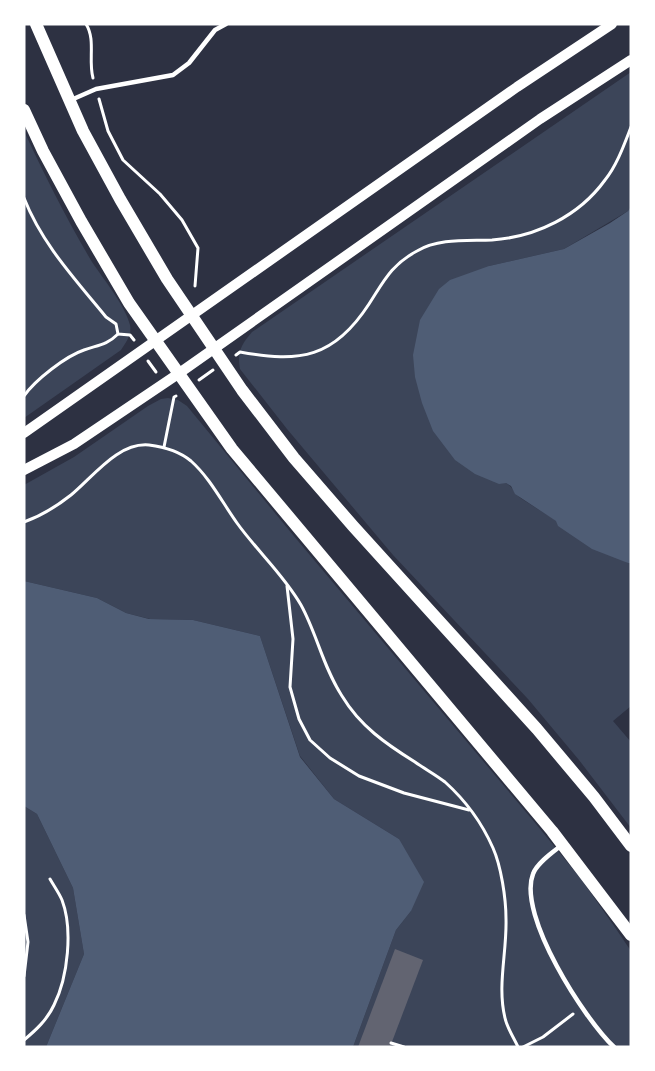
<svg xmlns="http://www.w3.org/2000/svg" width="655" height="1071" viewBox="0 0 655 1071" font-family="'PT Sans Narrow',sans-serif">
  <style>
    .green { fill: #3c4559 }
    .water { fill: #4f5d75 }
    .building { fill: #626471 }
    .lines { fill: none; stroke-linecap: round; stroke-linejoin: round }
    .path { stroke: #fff; stroke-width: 3 }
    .service { stroke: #fff; stroke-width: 4.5 }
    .tertiary { stroke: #fff; stroke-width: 10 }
    .secondary { stroke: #fff; stroke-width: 12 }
  </style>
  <rect width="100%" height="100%" fill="#2d3142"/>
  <g class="green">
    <path d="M631,72V206L628,211L564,249L489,266L506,483C513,487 514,494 522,499C556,521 592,542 628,563H631V706L613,721L631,742V828L579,760L528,699L393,555L287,429L240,369C237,352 241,345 252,332Z"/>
    <path d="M24,131C45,176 67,220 92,262C104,280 125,305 130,325C132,335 126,342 121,350L24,418Z"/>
    <path d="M168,398L178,400L187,406L293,535L536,824L581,879L614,926L631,951V1047H353L396,930L411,911L399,839L334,799L300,756L260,636L193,620L150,619L126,613L97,598L24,581V485L74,457L148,406L161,399Z"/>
    <path d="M24,806L37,814L73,888L84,954L46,1047H24Z"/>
  </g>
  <g class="water">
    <path d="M631,206V563H628L592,549L558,526L556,521L515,494L511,486L506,483L499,484L475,474L455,460L433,431L422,403L415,377L413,355L420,320L439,289L450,280L489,266L564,249L610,223L628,211Z"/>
    <path d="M24,581L97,598L126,613L149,619L193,620L260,636L300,757L334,799L399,839L424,882L411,911L396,930L353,1047H46L84,954L73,888L37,814L24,806Z"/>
  </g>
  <path class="building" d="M395,949L423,960L390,1047H358Z"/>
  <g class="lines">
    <g class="path">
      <path d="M86,24C96,40 88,60 93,78"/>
      <path d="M99,99L108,131L123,160L160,194L182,220L198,248L195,286"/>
      <path d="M24,198C42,244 75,279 106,317L116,324L118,334L130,335L134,340"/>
      <path d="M236,355L240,352C300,363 334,358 369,304C384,281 391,265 417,251C439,238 467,241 492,240C536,237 579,216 605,180C617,165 624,145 631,127"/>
      <path d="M148,361L156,372"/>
      <path d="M199,380L213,370"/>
      <path d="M24,396C35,380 66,356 84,350C98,345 107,345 118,334"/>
      <path d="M164,447L174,397L176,396"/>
      <path d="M24,522C41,516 57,506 71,495C93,477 118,442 149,445C165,447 179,451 191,461C210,478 222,502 237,523C257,551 284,575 301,605C317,634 323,667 342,696C360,726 386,744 415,762C425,769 436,775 445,782C465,800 482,823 493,848C501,866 506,898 506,919C507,952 497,986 505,1018C507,1028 514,1038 518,1047"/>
      <path d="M287,586L293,639L290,687L299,719L310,740L330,758L359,776L404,793L469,810"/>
      <path d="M24,915L28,942L24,976"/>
      <path d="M24,1040C36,1030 47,1020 54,1005C68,977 73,929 62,900C59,893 54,886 50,879"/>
      <path d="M391,1043L404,1047"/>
      <path d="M523,1047L543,1037L573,1014"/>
    </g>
    <g class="service">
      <path d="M71,100L96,89L173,75L189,63L215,30L226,24"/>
      <path d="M562,845C553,852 537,863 533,874C517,915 585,1020 614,1047"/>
    </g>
    <g class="tertiary">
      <path d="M24,433L517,87L612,24"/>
      <path d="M24,470L74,444L178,374L540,119L631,60"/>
    </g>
    <g class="secondary">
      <path d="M36,24L83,131L120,199L167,279L242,390L294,458L353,526L537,729L594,797L631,846"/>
      <path d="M24,110L43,151L81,221L129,303L232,449L552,831L631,935"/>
    </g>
  </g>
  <rect width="655" height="1071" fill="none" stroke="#ffffff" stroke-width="51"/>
</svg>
